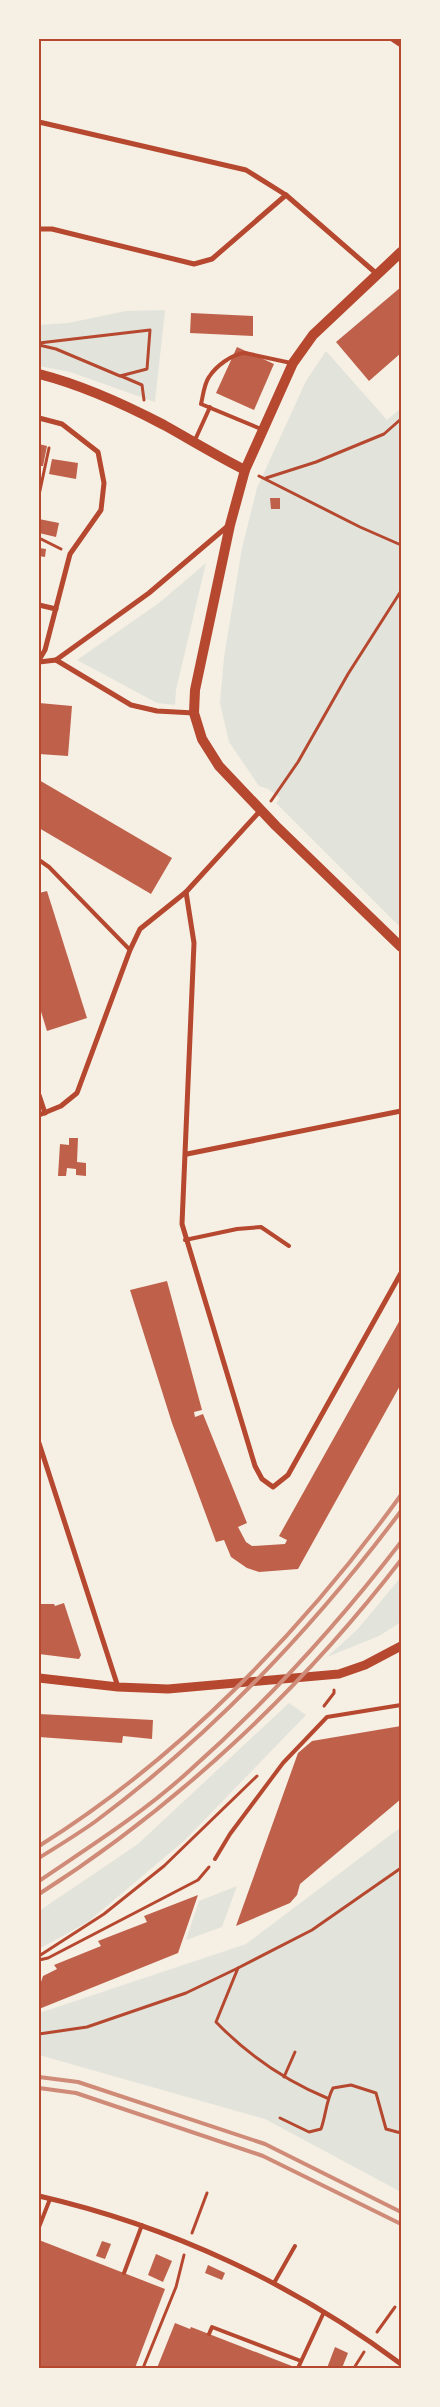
<svg xmlns="http://www.w3.org/2000/svg" width="440" height="2407" viewBox="0 0 440 2407" font-family="Arial,sans-serif">
  <style>
    .green { fill: #e2e4dc }
    .building { fill: #bf614a }
    .lines { fill: none; stroke-linecap: round; stroke-linejoin: round }
    .path { stroke: #b5482f; stroke-width: 3 }
    .service { stroke: #b5482f; stroke-width: 4 }
    .minor { stroke: #b5482f; stroke-width: 5 }
    .tertiary { stroke: #b5482f; stroke-width: 9 }
    .secondary { stroke: #b5482f; stroke-width: 10 }
    .rail { stroke: #cf8b77; stroke-width: 4 }
    .neatline { fill: none; stroke: #b5482f; stroke-width: 2 }
  </style>
  <rect width="100%" height="100%" fill="#f6efe4"/>
  <g class="green">
    <path d="M165,310L155,402L70,372L39,366V325L68,323L126,311Z"/>
    <path d="M326,351L387,420L401,408V928L276,803L280,798L268,789L259,786L229,742L220,703L224,657L242,548L257,488L306,381Z"/>
    <path d="M206,563L176,690L175,705L157,703L77,660L159,603Z"/>
    <path d="M401,1577V1622L379,1636L327,1657L357,1630Z"/>
    <path d="M289,1703L306,1715L185,1840L88,1922L39,1949V1911L138,1844Z"/>
    <path d="M401,1827V2192L265,2119L39,2055V2013L246,1944Z"/>
    <path d="M237,1886L222,1927L186,1940L199,1901Z"/>
  </g>
  <g class="building">
    <path d="M401,287V353L369,381L336,342Z"/>
    <path d="M191,313L253,316V336L190,333Z"/>
    <path d="M237,347L274,364L254,410L216,393Z"/>
    <path d="M39,444L47,446L43,466H39Z"/>
    <path d="M52,459L78,463L76,479L49,474Z"/>
    <path d="M270,498H280V509H271Z"/>
    <path d="M39,519L59,523L56,537L39,533Z"/>
    <path d="M39,548L46,549L45,557L39,556Z"/>
    <path d="M39,703L72,706L68,756L39,754Z"/>
    <path d="M39,780L172,858L151,894L39,828Z"/>
    <path d="M47,891L87,1018L47,1031L39,1005V893Z"/>
    <path d="M69,1138H78L77,1162L86,1163V1176L76,1175V1169L67,1168L66,1176H58L60,1144L69,1145Z"/>
    <path d="M167,1281L202,1410L194,1412L195,1417L203,1414L247,1523L238,1527L246,1542L252,1546L285,1544L287,1540L279,1536L401,1318V1384L298,1569L259,1572L247,1568L231,1557L224,1540L216,1542L172,1423L130,1290Z"/>
    <path d="M64,1603L81,1655L79,1659L39,1654V1604H54L55,1606Z"/>
    <path d="M39,1714L153,1720L152,1739L123,1736L122,1743L39,1737Z"/>
    <path d="M401,1726V1799L300,1884L297,1895L290,1903L236,1926L298,1753L312,1741Z"/>
    <path d="M198,1895L178,1953L39,2009V1988L43,1976L57,1969L54,1965L101,1946L98,1941L147,1922L144,1916Z"/>
    <path d="M39,2240L165,2289L135,2368H39Z"/>
    <path d="M102,2241L111,2244L105,2259L96,2256Z"/>
    <path d="M156,2254L172,2261L163,2282L148,2275Z"/>
    <path d="M208,2265L225,2273L222,2280L205,2273Z"/>
    <path d="M175,2323L190,2329L191,2327L297,2368H157Z"/>
    <path d="M335,2347L348,2353L342,2368H327Z"/>
  </g>
  <g class="lines">
    <g class="path">
      <path d="M39,343L150,330L147,369L120,376L56,349L39,345"/>
      <path d="M121,376L142,385L144,400"/>
      <path d="M259,476L360,527L401,545"/>
      <path d="M266,478L316,462L384,434L401,419"/>
      <path d="M39,495L49,448"/>
      <path d="M39,538L61,549"/>
      <path d="M271,801L298,762L348,674L401,591"/>
      <path d="M324,1706L334,1693V1690"/>
      <path d="M39,1956L104,1914L164,1866L257,1776"/>
      <path d="M39,1960L48,1958L198,1880L209,1867"/>
      <path d="M39,2034L87,2027L186,1993L238,1968"/>
      <path d="M284,2077L295,2052"/>
      <path d="M327,2098C286,2081 247,2054 216,2022L238,1968L312,1930L401,1868"/>
      <path d="M280,2118L309,2132L321,2129C326,2115 326,2101 333,2088L351,2085L376,2093L386,2129L401,2133"/>
      <path d="M192,2233L207,2193"/>
      <path d="M377,2332L395,2307"/>
      <path d="M143,2368L176,2287L184,2255"/>
      <path d="M354,2368L364,2352"/>
    </g>
    <g class="service">
      <path d="M261,429L201,404C203,396 204,384 209,377C216,366 232,354 245,353L291,363"/>
      <path d="M195,440L210,407"/>
      <path d="M39,860L49,867L130,950"/>
      <path d="M185,1240L237,1229L261,1227L289,1246"/>
      <path d="M215,1859L230,1834L283,1763L327,1717L401,1705"/>
      <path d="M39,2227L50,2199"/>
      <path d="M124,2273L142,2225"/>
      <path d="M274,2283L295,2246"/>
      <path d="M209,2334L212,2327L301,2361"/>
      <path d="M298,2368L324,2312"/>
    </g>
    <g class="minor">
      <path d="M392,39L401,45"/>
      <path d="M39,122L246,170L286,195L377,274"/>
      <path d="M39,229H52L194,264L212,259L286,195"/>
      <path d="M39,418L62,424L98,452L104,483L101,510L70,554L45,650L39,660"/>
      <path d="M39,605L56,609"/>
      <path d="M56,660L131,705L157,711L194,713"/>
      <path d="M39,662L56,660L149,593L229,525"/>
      <path d="M186,892L194,943L182,1224L255,1466L262,1479L273,1487L288,1475L401,1273"/>
      <path d="M39,1095L45,1113"/>
      <path d="M39,1115L61,1106L77,1093L130,950L140,929L186,892L260,811"/>
      <path d="M187,1154L401,1111"/>
      <path d="M39,1443L118,1687"/>
      <path d="M39,2196C170,2226 294,2284 401,2364"/>
    </g>
    <path class="tertiary" d="M39,1678L118,1687L168,1689L339,1674L365,1665L401,1646"/>
    <g class="secondary">
      <path d="M401,252L313,335L293,363L245,470L230,525L195,690L194,713L202,739L219,766L276,826L401,947"/>
      <path d="M39,374C82,385 124,404 164,425C191,440 217,456 245,470"/>
    </g>
    <g class="rail">
      <path d="M39,1846C180,1758 304,1629 401,1495"/>
      <path d="M39,1858C58,1846 78,1834 96,1821C213,1734 314,1627 401,1511"/>
      <path d="M39,1881C89,1847 143,1813 188,1772C266,1703 337,1625 401,1542"/>
      <path d="M39,1894C177,1806 301,1690 401,1560"/>
      <path d="M39,2077L78,2082L265,2144L401,2212"/>
      <path d="M39,2088L76,2093L263,2156L401,2224"/>
    </g>
  </g>
  <rect width="440" height="2407" fill="none" stroke="#f6efe4" stroke-width="80"/>
  <rect x="40" y="40" width="360" height="2327" class="neatline"/>
</svg>
